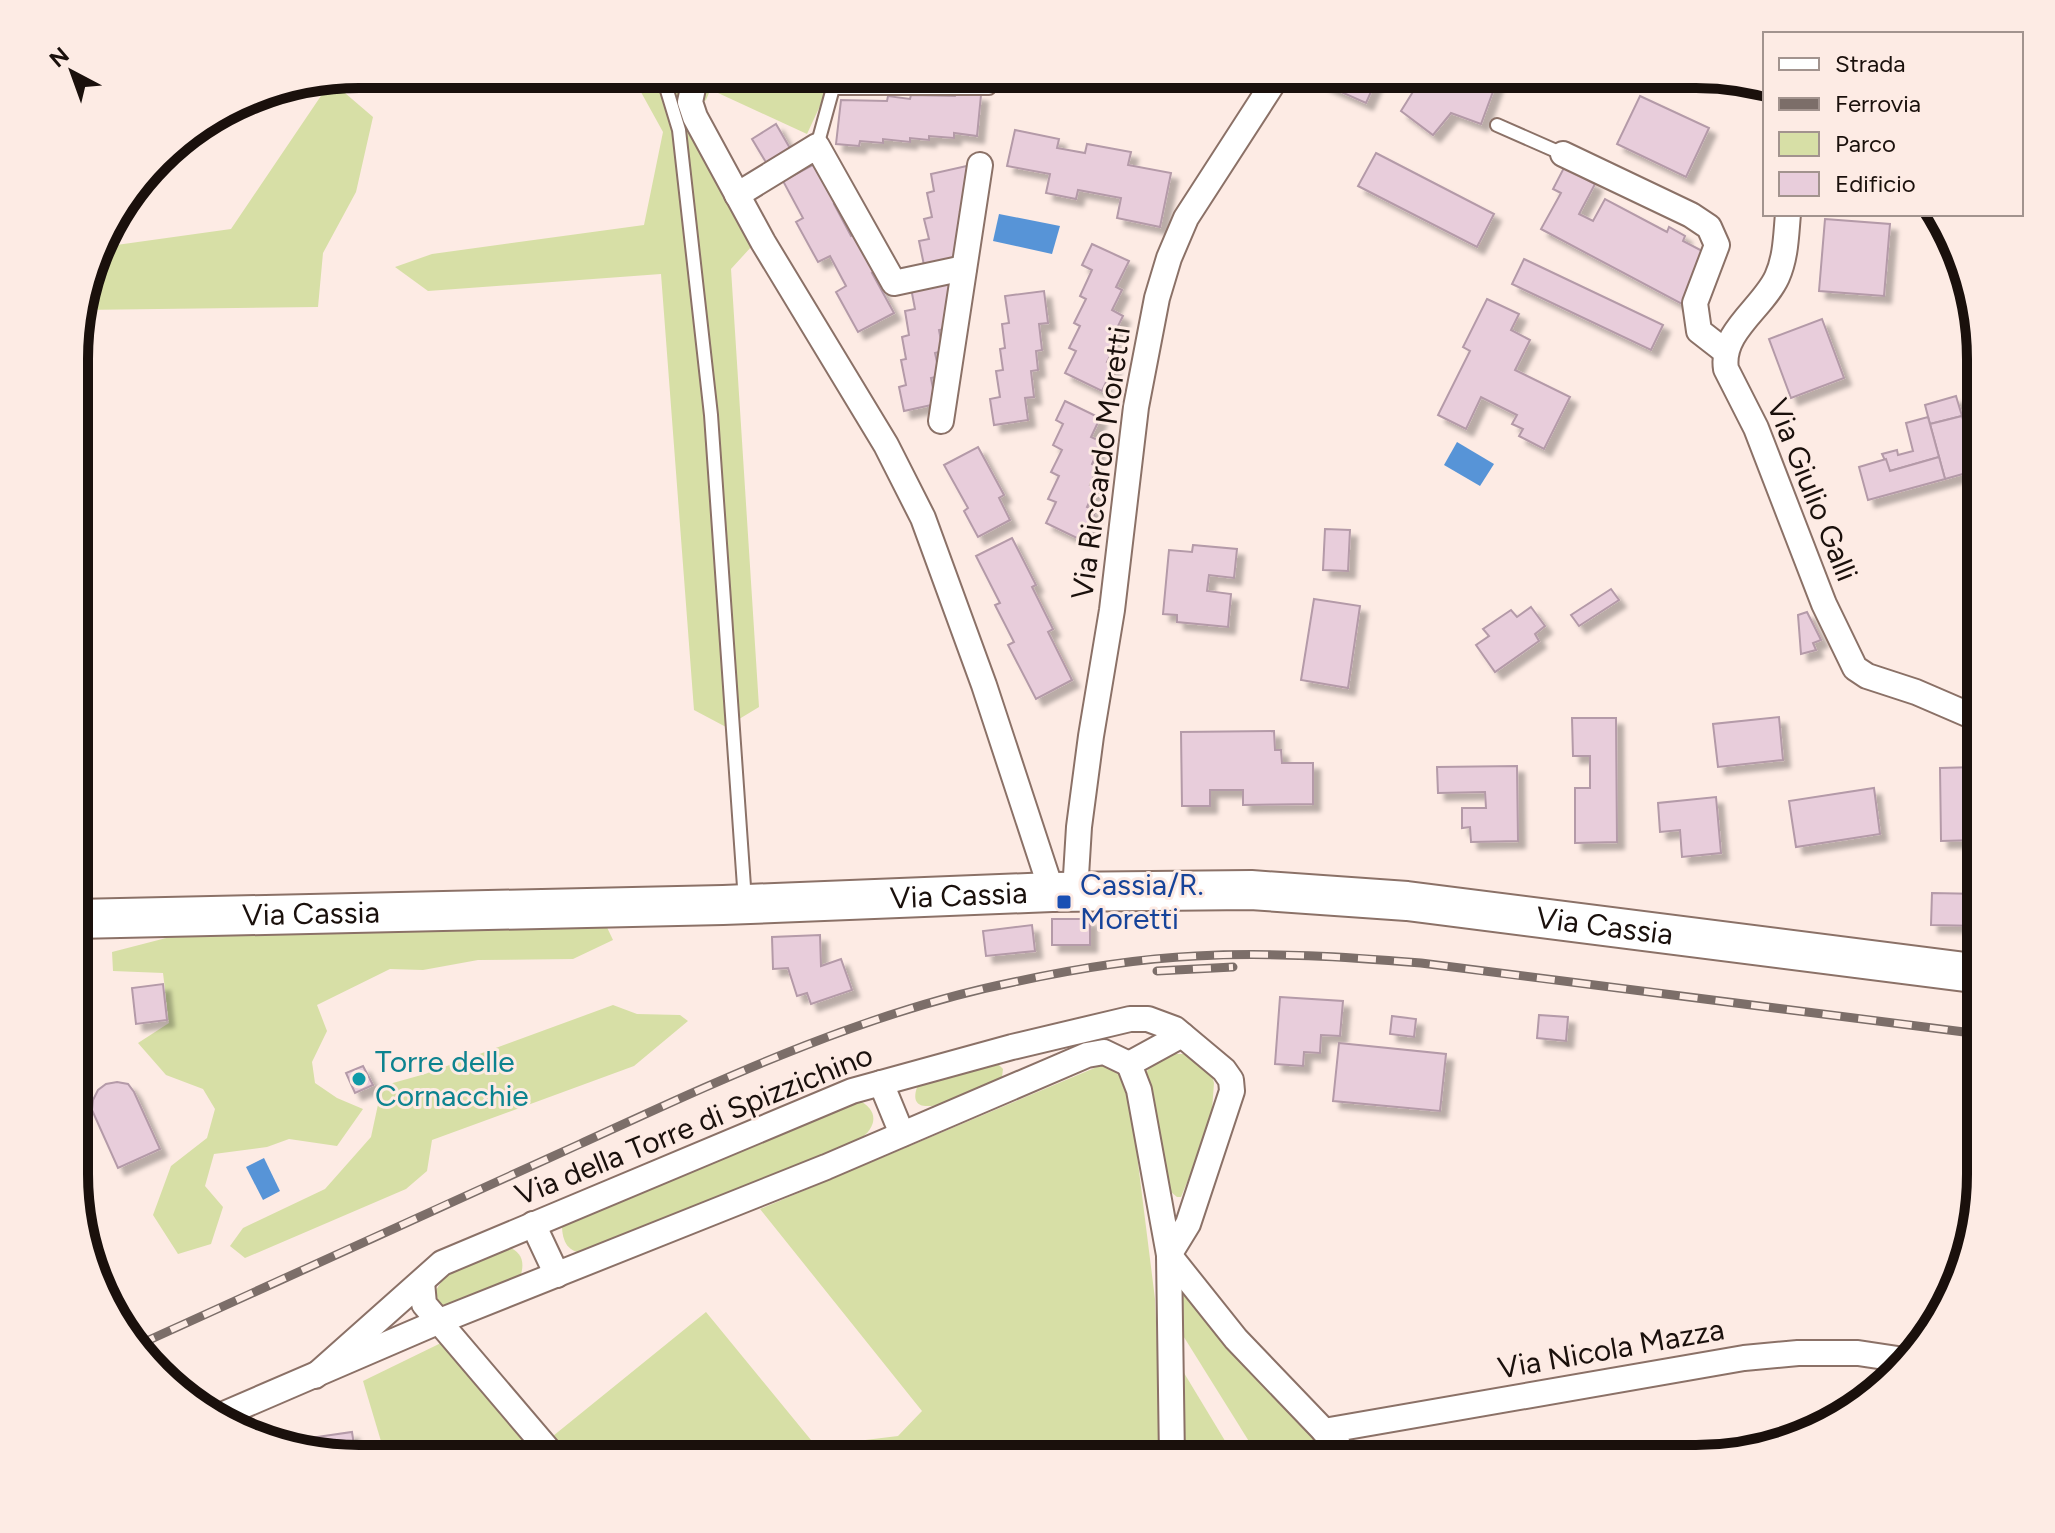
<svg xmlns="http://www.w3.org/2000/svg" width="2055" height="1533" viewBox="0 0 2055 1533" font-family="Figtree,sans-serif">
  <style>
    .green { fill: #d7dfa6 }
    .water { fill: #5794d7 }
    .building { fill: #e8cddb; stroke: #b49aa8; stroke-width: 2; filter: url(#shadow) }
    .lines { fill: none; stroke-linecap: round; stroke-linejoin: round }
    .service-casing { stroke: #8b7167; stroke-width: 16 }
    .minor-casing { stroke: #8b7167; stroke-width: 28 }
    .primary-casing { stroke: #8b7167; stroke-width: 42 }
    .service { stroke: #fff; stroke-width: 12 }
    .minor { stroke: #fff; stroke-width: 24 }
    .primary { stroke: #fff; stroke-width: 38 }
    .rail-casing { stroke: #7c6e69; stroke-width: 9 }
    .rail { stroke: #fdebe4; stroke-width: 6; stroke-dasharray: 18; stroke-linecap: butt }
    .transit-dot { fill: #1a4fb4; stroke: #fdebe4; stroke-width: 3 }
    .culture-dot { fill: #0f9aa8; stroke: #fdebe4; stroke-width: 3 }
    .labels { text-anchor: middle; stroke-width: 6; stroke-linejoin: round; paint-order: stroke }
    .street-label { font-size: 30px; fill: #1a100c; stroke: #fdebe4 }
    .transit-label { font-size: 30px; fill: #164399; stroke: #fdebe4; text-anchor: start }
    .culture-label { font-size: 30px; fill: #0d838f; stroke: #fdebe4; text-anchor: start }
    .rim { fill: none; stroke: #1a100c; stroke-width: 10 }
  </style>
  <defs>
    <filter id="shadow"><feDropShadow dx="7" dy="7" stdDeviation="2" flood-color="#0004"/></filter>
  </defs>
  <rect width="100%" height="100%" fill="#fdebe4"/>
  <g class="green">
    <path d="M631,74H717L706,100L683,117L752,246L731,269L759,707L726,727L694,710L661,274L428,291L395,267L432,254L644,225L663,132Z"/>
    <path d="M727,74H784L826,93L807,134L718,93Z"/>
    <path d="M331,81L373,117L356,192L323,253L318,307L80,310L102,247L231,229Z"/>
    <path d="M411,917L603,919L613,940L573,959L478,960L423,970L390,969L317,1005L327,1031L312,1062L315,1083L337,1098L363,1109L337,1146L289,1139L267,1147L214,1154L205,1186L223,1207L211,1244L178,1254L153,1215L171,1166L207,1138L215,1109L203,1089L166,1075L138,1043L169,1023L163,973L113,971L112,952L170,937Z"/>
    <path d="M613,1005L637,1014L680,1015L688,1021L634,1066L432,1140L427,1171L406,1189L245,1258L230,1246L243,1228L325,1189L371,1137L382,1086L425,1074Z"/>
    <path d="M1173,1054H1187L1211,1072L1214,1083L1211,1124L1181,1197H1177L1171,1192L1146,1078C1148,1060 1157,1058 1173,1054Z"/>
    <path d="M995,1061L1003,1069L1002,1077L998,1081C983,1087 894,1135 920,1080Z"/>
    <path d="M1104,1064L1119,1075L1131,1107L1155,1299L1162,1459H572L553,1436L706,1312L820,1451L849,1442L898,1436L922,1411L760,1209Z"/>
    <path d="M857,1099C879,1110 878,1126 859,1140L592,1252C571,1256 562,1245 562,1225Z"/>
    <path d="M503,1245C521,1250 526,1260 520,1278L445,1308L438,1301L436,1290L447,1273Z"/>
    <path d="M1176,1285L1338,1459H1260L1182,1334Z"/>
    <path d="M443,1342L541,1458H386L363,1381Z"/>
    <path d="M1178,1363L1236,1459H1179Z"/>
  </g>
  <g class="water">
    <path d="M999,214L1060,226L1052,254L993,241Z"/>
    <path d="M1457,442L1494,464L1480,486L1444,465Z"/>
    <path d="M264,1158L280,1191L263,1200L246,1167Z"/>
  </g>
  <g class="building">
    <path d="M1327,74H1379L1366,103L1323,84Z"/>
    <path d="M1424,74H1487L1498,78L1481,124L1451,113L1433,135L1401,111Z"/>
    <path d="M956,92L981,95L977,136L954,133V138L929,136V140L910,138V142L883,139V143L860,141L859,146L836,144L841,100L887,101L888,96L910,99L911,95L955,96Z"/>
    <path d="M1640,96L1709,128L1686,177L1617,144Z"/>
    <path d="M776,124L791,150L767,164L752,139Z"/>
    <path d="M1015,130L1059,139L1057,148L1085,153L1087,144L1131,152L1128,165L1171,173L1160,227L1117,218L1121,198L1078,190L1076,199L1046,193L1050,174L1007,166Z"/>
    <path d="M1376,153L1494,214L1477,247L1358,186Z"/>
    <path d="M1568,160L1586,170L1582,177L1595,184L1579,214L1593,221L1605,199L1667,232L1669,227L1685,236L1683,241L1708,254L1682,304L1541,229L1561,193L1553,189Z"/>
    <path d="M820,161L842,201L834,204L851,236L861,231L881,268L872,273L894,313L858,332L836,292L846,286L830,256L818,262L796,222L803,218L783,181Z"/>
    <path d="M971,165L970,210L960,212L966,235L962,256L924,265L919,241L929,239L924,219L932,217L927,193L934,191L931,174Z"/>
    <path d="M1924,214H1937L1951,232L1936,239Z"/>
    <path d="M1825,219L1890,224L1884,296L1819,291Z"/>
    <path d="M1092,244L1129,261L1116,287L1122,290L1112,310L1123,316L1111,340L1117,343L1107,362L1114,365L1102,391L1065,373L1076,351L1069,348L1080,326L1074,323L1086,299L1080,296L1092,270L1082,265Z"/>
    <path d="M1524,259L1663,325L1651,350L1512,284Z"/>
    <path d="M949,280L955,308L950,328L939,330L943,351L935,353L940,376L931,378L936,404L904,411L899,387L906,385L901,360L906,359L902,337L909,335L905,311L915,309L911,288Z"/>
    <path d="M1044,291L1048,323L1039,324L1042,350L1036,351L1038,370L1031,371L1034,397L1025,398L1028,420L994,425L990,399L1000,397L996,371L1003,370L1000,349L1005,348L1002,324L1009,323L1005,296Z"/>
    <path d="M1487,299L1519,314L1511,330L1530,340L1515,370L1570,397L1544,449L1519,436L1523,429L1512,424L1517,415L1481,397L1466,429L1438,415L1470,351L1463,347Z"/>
    <path d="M1822,319L1844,378L1791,398L1769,339Z"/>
    <path d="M1956,396L1962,416L1930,424L1925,405Z"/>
    <path d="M1065,401L1100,418L1091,437L1102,442L1092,464L1098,467L1090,485L1096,488L1087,507L1096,511L1081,540L1046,523L1056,502L1048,499L1059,476L1051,472L1062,450L1053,445L1063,424L1056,420Z"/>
    <path d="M1981,410V469L1977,470L1962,416Z"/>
    <path d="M1962,416L1977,470L1945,479L1930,424Z"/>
    <path d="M1928,417L1939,457L1890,471L1882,454L1897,450L1898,455L1913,451L1906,423Z"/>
    <path d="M978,447L1004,495L999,498L1010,520L978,537L964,511L968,508L944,465Z"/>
    <path d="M1939,457L1945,479L1868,500L1859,467L1886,459L1890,471Z"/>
    <path d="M1325,529L1350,530L1348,571L1323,570Z"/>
    <path d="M1012,538L1036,585L1032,587L1053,629L1048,632L1072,680L1036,699L1008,645L1014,642L995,605L1000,603L976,556Z"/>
    <path d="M1193,545L1237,549L1234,578L1209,575L1207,591L1231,594L1228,627L1177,622V615L1163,614L1169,550L1192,552Z"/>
    <path d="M1611,589L1619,600L1579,626L1571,615Z"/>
    <path d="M1314,599L1360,606L1348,688L1301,680Z"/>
    <path d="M1531,607L1545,626L1535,634L1539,641L1495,672L1476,645L1489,636L1483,629L1511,610L1517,617Z"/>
    <path d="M1807,612L1821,640L1813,643L1816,650L1801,654L1798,615Z"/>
    <path d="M1779,717L1783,760L1718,767L1713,724Z"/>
    <path d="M1572,718H1616L1617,842L1575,843V788H1590V756H1573Z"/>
    <path d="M1274,731L1275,750H1281L1282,763H1313V804L1243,805V790H1210V806H1182L1181,732Z"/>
    <path d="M1517,766L1518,841L1471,842L1470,827L1462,828V808H1486L1485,792L1438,793L1437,767Z"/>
    <path d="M1976,767L1977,840L1941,841L1940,768Z"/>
    <path d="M1874,788L1880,834L1796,847L1789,801Z"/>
    <path d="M1716,797L1721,853L1682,857L1680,830L1660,832L1658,803Z"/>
    <path d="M1932,893L1981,894V926L1931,925Z"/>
    <rect x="1052" y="919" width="38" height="26"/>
    <path d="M1032,925L1035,951L986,956L983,931Z"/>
    <path d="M820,935L821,966L841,959L852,990L811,1004L807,993L797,996L788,968L773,969L772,937Z"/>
    <path d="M163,984L167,1020L136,1024L132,988Z"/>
    <path d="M1280,997L1343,1001L1340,1036L1321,1035L1320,1053L1304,1052L1303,1066L1275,1064Z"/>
    <path d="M1539,1015L1568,1017L1566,1041L1537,1038Z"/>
    <path d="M1392,1016L1416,1019L1414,1037L1390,1034Z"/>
    <path d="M1339,1043L1446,1054L1440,1111L1333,1101Z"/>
    <path d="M363,1066L373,1085L355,1093L346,1073Z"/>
    <path d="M117,1082L128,1084L134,1092L160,1149L118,1168L92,1110L93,1100L98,1090L106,1084Z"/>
    <path d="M352,1432L356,1458H341L290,1447L289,1441Z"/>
  </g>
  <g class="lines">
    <g class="service-casing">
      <g id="service">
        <path d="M662,74L679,130L711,415L745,901"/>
        <path d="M802,74L833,88H989"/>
        <path d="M1497,125L1563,154"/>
        <path d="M817,146L833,88"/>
      </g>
    </g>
    <g class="minor-casing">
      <g id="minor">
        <path d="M696,74L690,102L695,117L763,242L886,445L923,518L984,685L1052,892"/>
        <path d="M1563,154L1691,215L1709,227L1717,245L1695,303L1699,331L1726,352"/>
        <path d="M737,195L817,146L894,283L964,268"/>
        <path d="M1788,214C1786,235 1786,257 1777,277C1763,308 1720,332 1726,369L1756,428L1824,604L1855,668L1867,676L1916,692L1981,720"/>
        <path d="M941,421L980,165"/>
        <path d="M1075,892L1079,827L1091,736L1112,610L1136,407L1157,298L1169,258L1186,218L1279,74"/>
        <path d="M1129,1064L1139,1090L1169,1255L1172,1459"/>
        <path d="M1129,1064L1182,1035"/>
        <path d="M881,1083L902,1134"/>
        <path d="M533,1224L557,1275"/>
        <path d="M1169,1255L1236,1339L1351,1459"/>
        <path d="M422,1282L424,1304L556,1459"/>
        <path d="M315,1376L442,1263L852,1091L1012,1047L1130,1019H1148L1175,1029L1224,1070L1231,1080L1232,1091L1188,1224L1169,1255"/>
        <path d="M217,1417L440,1321L826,1167L1087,1055L1104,1052L1129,1064"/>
        <path d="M1324,1431L1744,1358L1798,1353H1858L1911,1361"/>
      </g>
    </g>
    <g class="primary-casing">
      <g id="primary">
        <path id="s1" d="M75,919L723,905L1052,892L1251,890L1407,901L1981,974"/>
      </g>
    </g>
    <use href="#service" class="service"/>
    <use href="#minor" class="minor"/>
    <use href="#primary" class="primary"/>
    <g class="rail-casing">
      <g id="rail">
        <path d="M1157,971L1233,967"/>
        <path d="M138,1345C285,1278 432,1211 580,1144C720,1080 861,1013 1014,982C1074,969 1135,959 1196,956C1271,952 1347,957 1421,963L1980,1034"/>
      </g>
    </g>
    <use href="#rail" class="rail"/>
  </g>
  <rect class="transit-dot" x="1056" y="894" width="16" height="16" rx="4"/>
  <circle class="culture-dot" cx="359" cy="1079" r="8"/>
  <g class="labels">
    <g class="street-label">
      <text transform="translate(1101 463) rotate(-82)" y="10">Via Riccardo Moretti</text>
      <text transform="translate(1812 490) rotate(68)" y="10">Via Giulio Galli</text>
      <text dy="10" stroke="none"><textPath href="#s1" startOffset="884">Via Cassia</textPath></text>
      <text dy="10" stroke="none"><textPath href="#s1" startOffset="236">Via Cassia</textPath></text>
      <text dy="10" stroke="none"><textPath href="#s1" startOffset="1532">Via Cassia</textPath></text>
      <text transform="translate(694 1125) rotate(-22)" y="10">Via della Torre di Spizzichino</text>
      <text transform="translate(1611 1349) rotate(-10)" y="10">Via Nicola Mazza</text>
    </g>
    <g class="transit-label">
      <text x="1080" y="895">Cassia/R.<tspan x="1080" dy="34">Moretti</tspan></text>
    </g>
    <g class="culture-label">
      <text x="375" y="1072">Torre delle<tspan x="375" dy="34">Cornacchie</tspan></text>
    </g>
  </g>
  <path d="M0 0H2055V1533H0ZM359 88H1696A271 271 0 0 1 1967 359V1174A271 271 0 0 1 1696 1445H359A271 271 0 0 1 88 1174V359A271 271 0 0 1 359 88Z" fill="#fdebe4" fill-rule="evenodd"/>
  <path class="rim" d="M359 88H1696A271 271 0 0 1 1967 359V1174A271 271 0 0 1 1696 1445H359A271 271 0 0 1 88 1174V359A271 271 0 0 1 359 88Z"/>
  <rect x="1763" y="32" width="260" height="184" fill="#fdebe4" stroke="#a2938e" stroke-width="2"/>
  <rect x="1779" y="58" width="40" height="12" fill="#ffffff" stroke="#a2938e" stroke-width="2"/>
  <text x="1835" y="72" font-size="24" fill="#1a100c">Strada</text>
  <rect x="1779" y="98" width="40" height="12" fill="#7c6e69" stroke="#a2938e" stroke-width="2"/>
  <text x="1835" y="112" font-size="24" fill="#1a100c">Ferrovia</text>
  <rect x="1779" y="132" width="40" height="24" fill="#d7dfa6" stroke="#a2938e" stroke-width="2"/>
  <text x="1835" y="152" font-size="24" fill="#1a100c">Parco</text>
  <rect x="1779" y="172" width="40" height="24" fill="#e8cddb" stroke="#a2938e" stroke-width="2"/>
  <text x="1835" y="192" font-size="24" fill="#1a100c">Edificio</text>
  <g transform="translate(72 72) rotate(319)" stroke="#fdebe4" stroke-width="6" paint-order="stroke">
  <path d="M0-6L14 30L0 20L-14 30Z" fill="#1a100c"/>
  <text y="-12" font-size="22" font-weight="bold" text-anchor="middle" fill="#1a100c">N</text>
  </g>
</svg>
